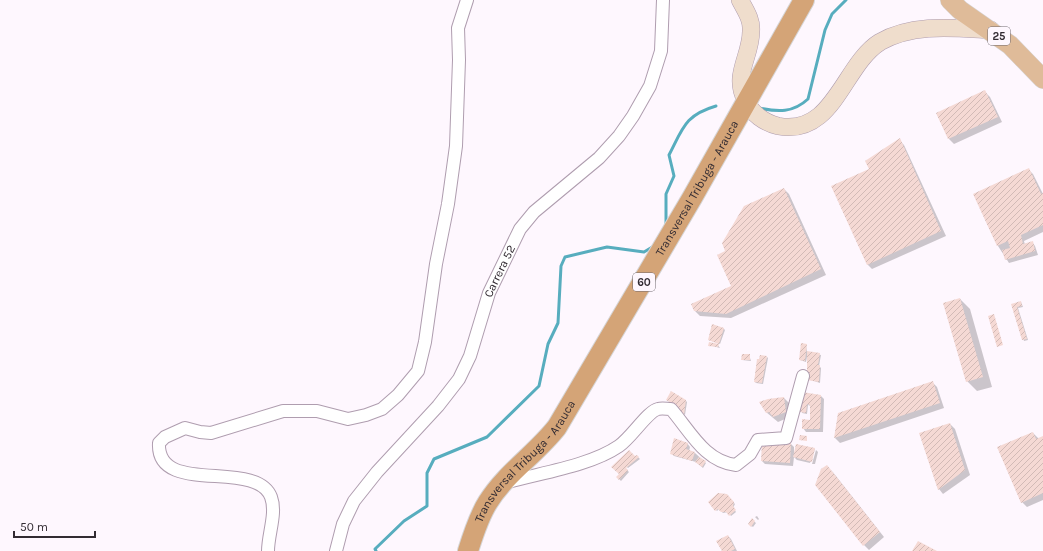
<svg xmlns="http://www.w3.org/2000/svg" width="1043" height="551" viewBox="0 0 1043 551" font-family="Karla,sans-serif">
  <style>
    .shadow { fill: #0003 }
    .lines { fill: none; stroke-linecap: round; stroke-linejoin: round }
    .stream { stroke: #57adbe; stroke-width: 3 }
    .building { fill: url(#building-hatch) }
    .minor-casing { stroke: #af9daf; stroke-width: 14 }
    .secondary-casing { stroke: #af9daf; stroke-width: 18 }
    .primary-casing { stroke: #d6d5d6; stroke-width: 20 }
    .trunk-casing { stroke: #d6d5d6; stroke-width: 22 }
    .minor { stroke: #fff; stroke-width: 12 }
    .secondary { stroke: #efddcc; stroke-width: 17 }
    .primary { stroke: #dfbb99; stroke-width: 19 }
    .trunk { stroke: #d4a477; stroke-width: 20 }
    .labels { text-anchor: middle; stroke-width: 3.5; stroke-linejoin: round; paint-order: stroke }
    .shield { fill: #fef7fe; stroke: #6f686f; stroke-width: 1 }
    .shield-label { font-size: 11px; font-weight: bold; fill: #322b32 }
    .street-label { font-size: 12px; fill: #322b32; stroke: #fef7fe }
  </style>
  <defs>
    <pattern id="building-hatch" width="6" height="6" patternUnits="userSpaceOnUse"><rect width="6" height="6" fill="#f5d9d4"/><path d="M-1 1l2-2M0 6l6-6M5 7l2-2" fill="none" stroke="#d2bab6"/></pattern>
  </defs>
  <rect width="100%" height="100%" fill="#fef7fe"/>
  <g class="shadow">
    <path d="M985,92L990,97L1002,122L954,144L949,139L937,114Z"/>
    <path d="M899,140L904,145L946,236L872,269L867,264L870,169Z"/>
    <path d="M1028,169L1033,174L1043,194V232L1024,241L1025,245L1032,242L1035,246L1038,255L1009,263L998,246L974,194Z"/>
    <path d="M784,189L789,194L826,275L731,318L700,316L695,311L732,286L726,251Z"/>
    <path d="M960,299L970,309L992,387L977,391L967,381Z"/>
    <path d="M1021,302L1023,307L1018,308L1028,340L1024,341L1012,305Z"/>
    <path d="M723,328L725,330L720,344L709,340Z"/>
    <path d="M717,344L720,348L709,345Z"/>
    <path d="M806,345L807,352L821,355L819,366L821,368L820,383L808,379V357H807L806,362L800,360Z"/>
    <path d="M749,355L751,361L742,360Z"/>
    <path d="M767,357L768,358L763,384L756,383L755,382Z"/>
    <path d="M932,382L937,387L944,408L840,443L835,438L839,414Z"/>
    <path d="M821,396L824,399L823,432H806L803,428L811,421V406L808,405L807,414L802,413L801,404Z"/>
    <path d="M784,398L789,403L790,417L778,422L766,412Z"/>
    <path d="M667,400L686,401L687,402L685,415Z"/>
    <path d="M950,424L955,429L970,475L943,494L939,489Z"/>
    <path d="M1033,433L1039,439L1043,437V500L1027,507L1022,502Z"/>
    <path d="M687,443L690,447L689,451L695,453L706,463L703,468L696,462L674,456L671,453Z"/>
    <path d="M791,444L794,447V452L815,449L810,463L797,460L794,457L793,466L765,464L762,461Z"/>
    <path d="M816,450L818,452L815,464H812Z"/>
    <path d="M629,451L635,458L637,456L640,459L628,468L625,465L624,467L629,472L621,481L617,477L620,474L613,467Z"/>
    <path d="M832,471L884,537L869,550L864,545Z"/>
    <path d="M726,495L735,504L733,508L736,512L731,516L728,512L723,513L719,509L717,511L709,502Z"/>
    <path d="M757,516L759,519L758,520L755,517Z"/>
    <path d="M752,520L756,523L753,527L749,524Z"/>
    <path d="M728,536L731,539L737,551H723Z"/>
  </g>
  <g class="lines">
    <g class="stream">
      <path d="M759,108C778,112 793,113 808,99L825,30L832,14L846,0"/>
      <path d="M666,225V194L674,176L669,155C683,128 685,115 716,106"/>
      <path d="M376,551L375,549L404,521L427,506V473L434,459L487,437L539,386L548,344L558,323L561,266L565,257L607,247L644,252L654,246"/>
    </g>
  </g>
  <g class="building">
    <path d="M985,90L998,117L948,139L936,113Z"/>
    <path d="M900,138L941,231L867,265L831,186L869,169L865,161Z"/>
    <path d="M1029,168L1041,194L1043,193V225L1021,235L1023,244L1033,241L1035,251L1005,260L1002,250L1010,248L1008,241L997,246L973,194Z"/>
    <path d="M784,188L821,269L726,314L694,311L691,304L731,286L717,255L725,251L722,243L744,206Z"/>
    <path d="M960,298L983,377L966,382L943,303Z"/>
    <path d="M1021,301L1022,306L1017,307L1027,339L1022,340L1011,304Z"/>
    <path d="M994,314L1003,345L997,347L988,316Z"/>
    <path d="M712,324L724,328L719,344L708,340Z"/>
    <path d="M709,342L719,344L718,347L708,346Z"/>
    <path d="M801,343L807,344L805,361L799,360Z"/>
    <path d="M807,351L820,353L818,365H820L819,382L807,380Z"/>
    <path d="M742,354H750V360H741Z"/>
    <path d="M760,355L767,356L762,383L754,382L757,359H759Z"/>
    <path d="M933,381L940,403L834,438L838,413Z"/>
    <path d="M671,391L686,400L684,415L676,409L677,406L666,400Z"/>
    <path d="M802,392L821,395L820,429H802V419L810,420V405L807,404L806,413L800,412Z"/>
    <path d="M784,397L786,412L773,417L769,412L766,413L759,402L768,399Z"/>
    <path d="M950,423L965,470L938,490L919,433Z"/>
    <path d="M1033,432L1036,439L1043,436V493L1021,503L997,447Z"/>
    <path d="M800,435L807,436V441L799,440Z"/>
    <path d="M674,438L688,443L686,449L695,452L692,461L670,454Z"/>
    <path d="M762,442L791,443L790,463L761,461Z"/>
    <path d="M796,444L815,448L812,462L793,457Z"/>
    <path d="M629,450L635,456L637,455L639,457L626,468L628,470L619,480L616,477L619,474L611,467Z"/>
    <path d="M699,457L706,461L702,467L695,462Z"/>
    <path d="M827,465L880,532L863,546L815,485L821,469Z"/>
    <path d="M718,493L727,494L734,502L733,506L736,510L729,516L726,512H721L718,509L715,511L708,502Z"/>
    <path d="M752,518L755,521L751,527L748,524Z"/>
    <path d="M728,535L735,549L731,551H722L716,541Z"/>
    <path d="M918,541L937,551H912Z"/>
  </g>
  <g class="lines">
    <g class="minor-casing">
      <g id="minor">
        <path d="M505,483C539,473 590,466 619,446C631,438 648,411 658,409C662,408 667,409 671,409C690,431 705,462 736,465L750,454L758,440L786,438L803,376"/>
        <path d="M268,551C268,534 277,513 271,497C256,458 156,497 159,443L165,437L185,428L200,432L211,433L283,411H317L348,419L366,415L382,409L398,395L418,371L425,342L436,264L448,204L456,146L459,60L458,28L467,0"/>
        <path id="s1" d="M336,551L343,524L354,501L377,472L438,406L459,379L470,356L489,293L520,229L534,212L599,158L619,136L633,116L650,86L661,51L663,0"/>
      </g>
    </g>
    <g class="secondary-casing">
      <path id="secondary" d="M740,0C745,10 752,19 751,31C751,57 732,75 746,101C752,114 765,123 778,126C834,137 843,65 880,42C913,23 954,28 991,30"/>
    </g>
    <g class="primary-casing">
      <path id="primary" d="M950,0L960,10L1010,45L1043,79"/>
    </g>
    <g class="trunk-casing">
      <g id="trunk">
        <path id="s2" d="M468,551C473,535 479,516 488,502C506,473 536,454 557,427L692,198L804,0"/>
      </g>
    </g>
    <use href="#minor" class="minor"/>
    <use href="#secondary" class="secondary"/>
    <use href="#primary" class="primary"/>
    <use href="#trunk" class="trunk"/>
  </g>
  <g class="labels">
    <g class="shield">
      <rect x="988" y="27" width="22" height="18" rx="3"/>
      <rect x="633" y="273" width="22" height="18" rx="3"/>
    </g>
    <g class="shield-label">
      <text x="999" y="40">25</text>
      <text x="644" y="286">60</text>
    </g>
    <g class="street-label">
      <text dy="4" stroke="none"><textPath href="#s2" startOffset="432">Transversal Tribuga - Arauca</textPath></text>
      <text dy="4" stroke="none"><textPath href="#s1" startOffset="330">Carrera 52</textPath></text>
      <text dy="4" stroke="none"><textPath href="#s2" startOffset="108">Transversal Tribuga - Arauca</textPath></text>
    </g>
  </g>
  <path d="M14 531v6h81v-6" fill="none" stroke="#322b32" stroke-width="2"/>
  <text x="20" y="531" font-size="12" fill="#322b32" stroke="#fef7fe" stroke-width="3" paint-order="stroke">50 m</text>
</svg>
